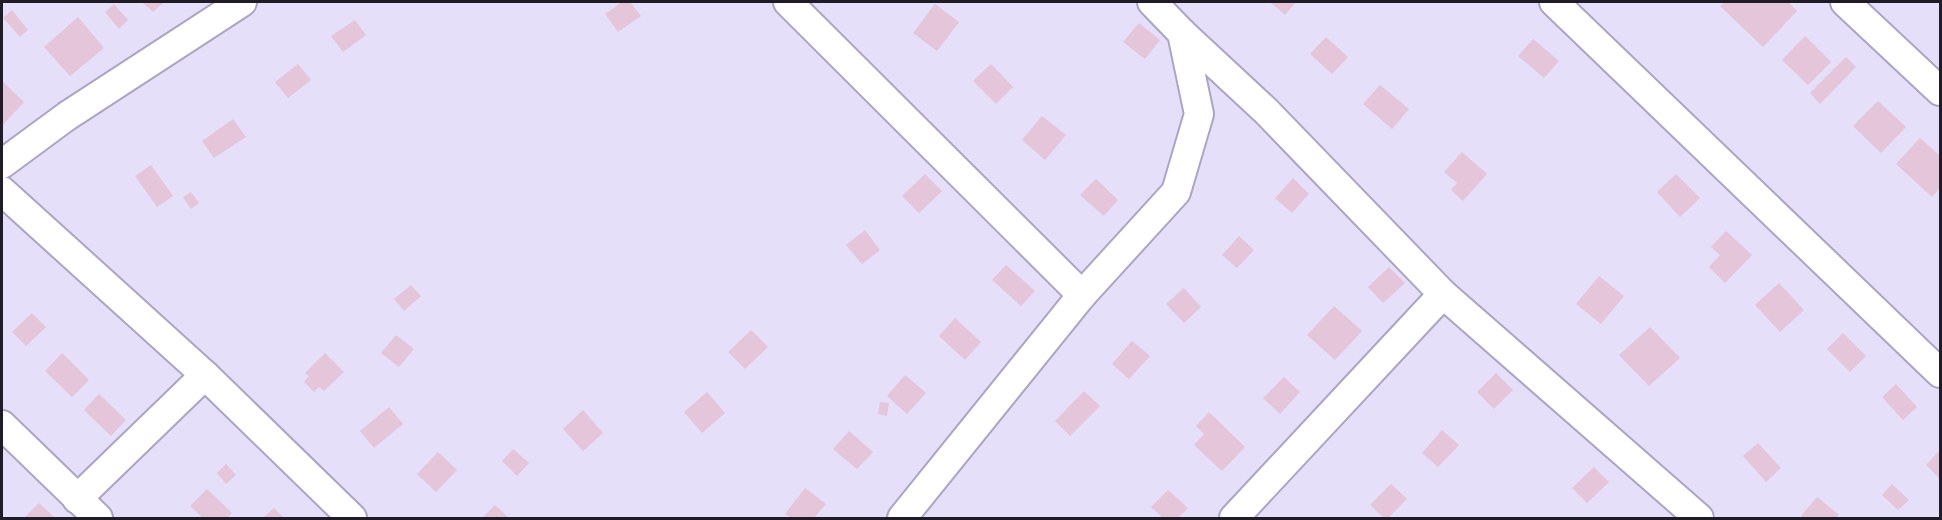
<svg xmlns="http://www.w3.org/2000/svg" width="1942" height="520" viewBox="0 0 1942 520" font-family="Overpass,sans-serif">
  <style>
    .building { fill: #e4c5da }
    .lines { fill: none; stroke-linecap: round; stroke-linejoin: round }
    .street-casing { stroke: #aca4c3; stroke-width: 32 }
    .street { stroke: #fff; stroke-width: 28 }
  </style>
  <rect width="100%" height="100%" fill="#e6dffa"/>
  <g class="building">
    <path d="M142,2H164L153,12Z"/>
    <path d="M622,2H630L641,16L618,32L605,14Z"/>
    <path d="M1270,2H1296L1285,15Z"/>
    <path d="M1725,2H1788L1797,11L1763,47L1720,6Z"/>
    <path d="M114,4L128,20L119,29L105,12Z"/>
    <path d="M935,4L959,22L937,51L913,33Z"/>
    <path d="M12,10L28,30L20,37L3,18Z"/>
    <path d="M78,17L104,48L70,76L44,47Z"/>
    <path d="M355,20L366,35L343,52L331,36Z"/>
    <path d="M1139,23L1160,40L1145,59L1123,42Z"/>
    <path d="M1805,36L1831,62L1808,85L1782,60Z"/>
    <path d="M1326,37L1348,57L1332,74L1310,54Z"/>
    <path d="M1533,39L1559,61L1544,78L1518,56Z"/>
    <path d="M1846,57L1856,67L1820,104L1810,93Z"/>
    <path d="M298,64L311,80L288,98L275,82Z"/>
    <path d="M991,64L1013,87L996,104L973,81Z"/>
    <path d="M2,81L24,102L2,126Z"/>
    <path d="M1380,85L1409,109L1392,129L1363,104Z"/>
    <path d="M1878,101L1906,127L1881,153L1853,126Z"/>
    <path d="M1042,116L1066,135L1045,160L1022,140Z"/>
    <path d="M233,119L246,137L214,158L202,141Z"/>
    <path d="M1920,138L1940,156V188L1932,197L1896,164Z"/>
    <path d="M1462,152L1487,174L1463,201L1451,190L1457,183L1444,172Z"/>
    <path d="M151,165L173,196L157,207L135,176Z"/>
    <path d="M925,174L942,191L919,213L902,196Z"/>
    <path d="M1676,174L1700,198L1680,217L1657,192Z"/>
    <path d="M1293,178L1309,194L1292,213L1275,198Z"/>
    <path d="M1096,179L1118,200L1104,216L1080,195Z"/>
    <path d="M191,192L199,203L191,209L183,197Z"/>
    <path d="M865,230L880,250L862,264L846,245Z"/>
    <path d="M1726,231L1752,255L1725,283L1709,267L1720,255L1711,247Z"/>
    <path d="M1239,236L1254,250L1237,268L1222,255Z"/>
    <path d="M1006,265L1035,291L1021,306L992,280Z"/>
    <path d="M1389,267L1405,283L1383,303L1368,287Z"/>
    <path d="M1599,276L1624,296L1601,324L1576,304Z"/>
    <path d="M1779,283L1804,310L1780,332L1755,305Z"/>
    <path d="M411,285L421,296L404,311L394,299Z"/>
    <path d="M1184,288L1201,307L1184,323L1166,304Z"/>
    <path d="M1334,306L1362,331L1335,360L1307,335Z"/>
    <path d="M32,313L46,327L26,346L12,332Z"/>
    <path d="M955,318L981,342L965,360L939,336Z"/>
    <path d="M1650,327L1680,358L1649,386L1619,355Z"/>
    <path d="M751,330L768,347L745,369L728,352Z"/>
    <path d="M1843,333L1866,356L1850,372L1827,349Z"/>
    <path d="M396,335L414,349L399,367L381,353Z"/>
    <path d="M1132,341L1150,356L1129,379L1112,364Z"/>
    <path d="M62,353L89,380L72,397L45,371Z"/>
    <path d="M325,353L344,372L324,391L319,387L314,392L304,382L309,376L305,373Z"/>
    <path d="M1496,373L1513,390L1494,409L1477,392Z"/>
    <path d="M905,375L926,393L907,414L887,396Z"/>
    <path d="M1284,377L1300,392L1280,414L1263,398Z"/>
    <path d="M1896,384L1917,407L1903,420L1882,397Z"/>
    <path d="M1084,391L1100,406L1070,436L1055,421Z"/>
    <path d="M707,392L725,413L702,433L684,412Z"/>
    <path d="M99,394L126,420L111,436L84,410Z"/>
    <path d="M880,402L889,403L887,416L878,414Z"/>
    <path d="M389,407L403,424L374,448L360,431Z"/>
    <path d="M583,410L603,433L583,451L563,429Z"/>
    <path d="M1209,412L1245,447L1222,471L1194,445L1204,434L1196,426Z"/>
    <path d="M1442,430L1459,445L1438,467L1422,453Z"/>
    <path d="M849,431L873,452L857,469L833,449Z"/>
    <path d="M1758,443L1781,468L1766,482L1743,456Z"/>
    <path d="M513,449L529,463L517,476L502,461Z"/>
    <path d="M1940,450V479L1926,465Z"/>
    <path d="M438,452L457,470L436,492L417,474Z"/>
    <path d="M226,464L236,475L226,484L217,473Z"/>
    <path d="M1594,467L1609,482L1587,503L1572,488Z"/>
    <path d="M1391,484L1407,499L1388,518H1384L1370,505Z"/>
    <path d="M1892,484L1909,500L1898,510L1882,495Z"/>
    <path d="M805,488L826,504L814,518H791L785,514Z"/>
    <path d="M207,489L232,513L227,518H203L190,506Z"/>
    <path d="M1168,490L1188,508L1178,518H1163L1151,507Z"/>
    <path d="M1817,497L1839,515L1836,518H1804L1801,516Z"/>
    <path d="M39,503L55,518H24Z"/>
    <path d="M495,505L509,518H482Z"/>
    <path d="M274,508L284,518H263Z"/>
  </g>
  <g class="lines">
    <g class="street-casing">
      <g id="street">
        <path d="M788,2L1082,295"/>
        <path d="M1554,2L1940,373"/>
        <path d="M1845,2L1940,91"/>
        <path d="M1182,33L1266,111L1443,294L1699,518"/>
        <path d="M2,164L67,116L242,2"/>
        <path d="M2,191L205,375L352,518"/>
        <path d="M2,425L98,518"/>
        <path d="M77,499L205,375"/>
        <path d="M902,518L1082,295L1176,192L1199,114L1182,33L1152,2"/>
        <path d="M1234,518L1443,294"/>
      </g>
    </g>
    <use href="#street" class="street"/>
  </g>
  <rect width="1942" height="520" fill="none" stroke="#1f1c28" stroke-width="6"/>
</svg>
